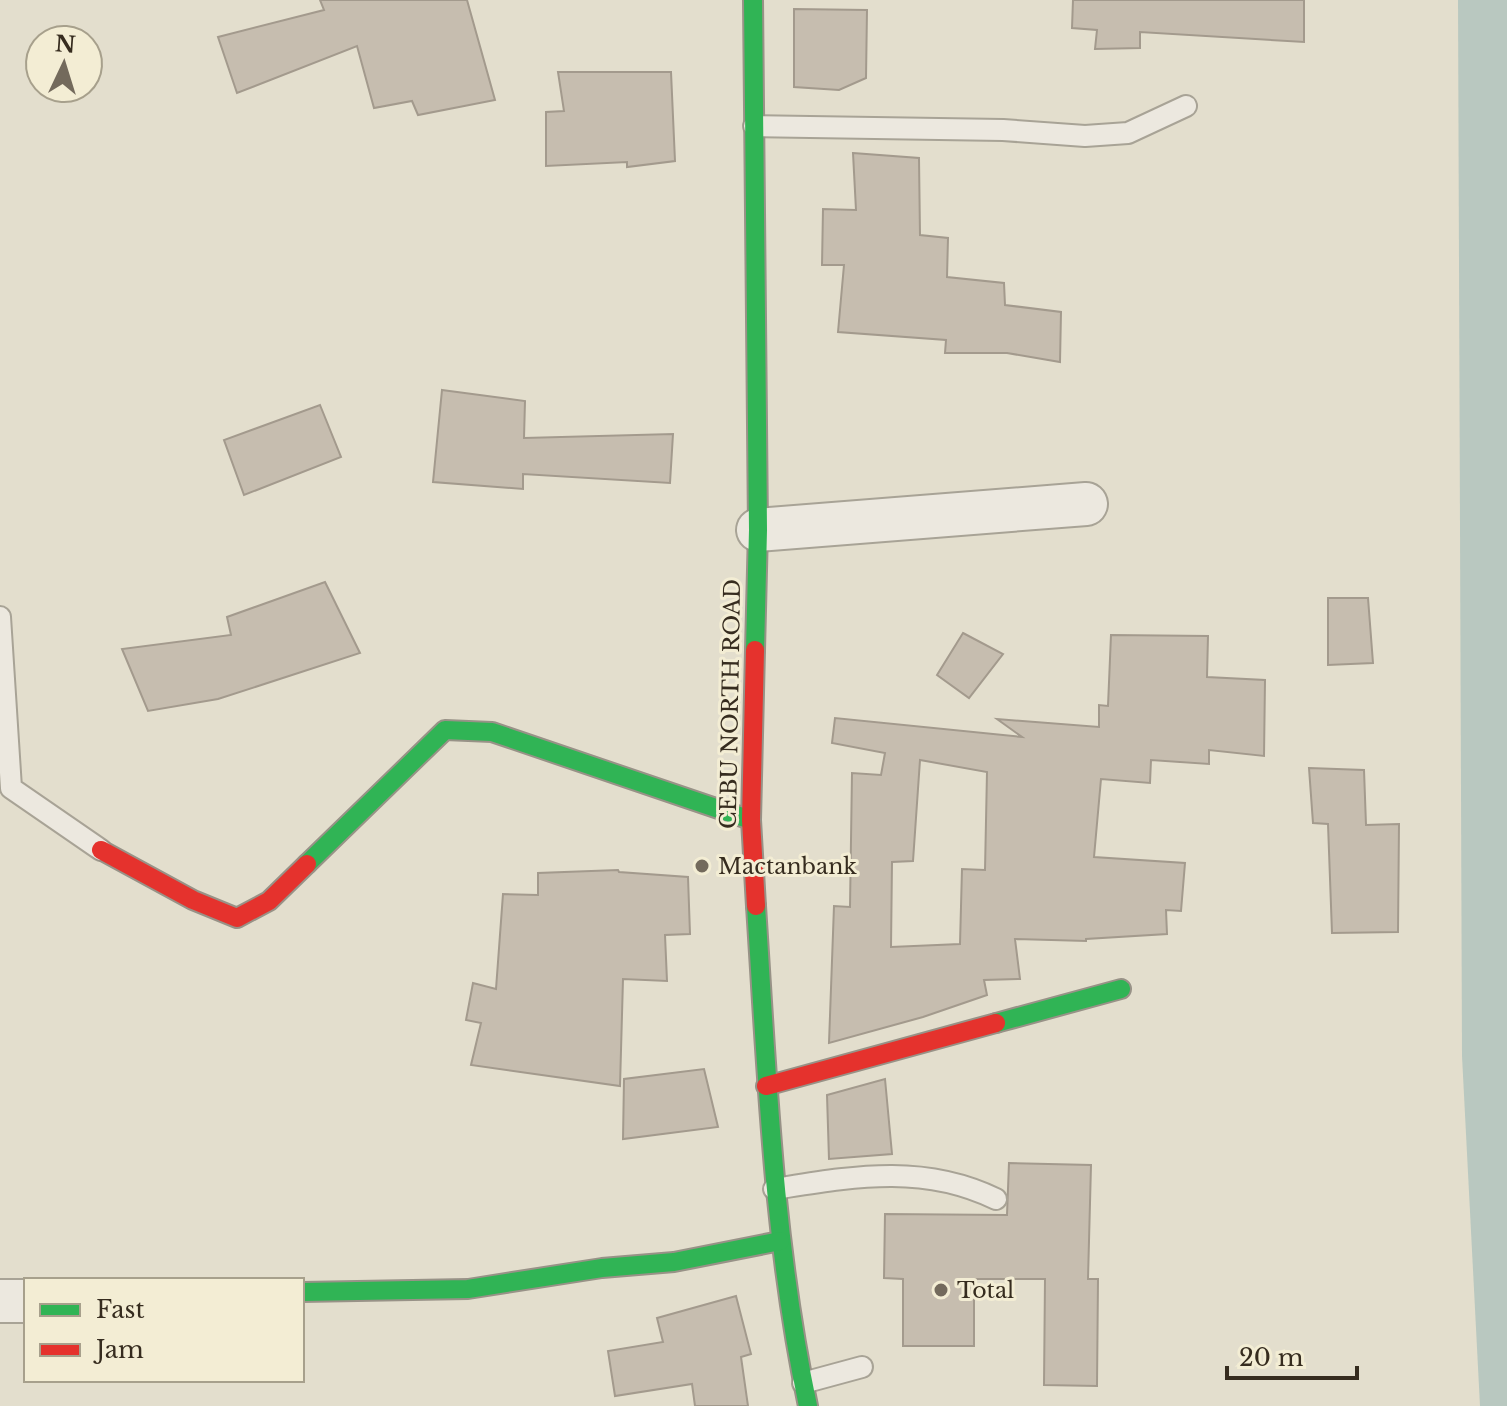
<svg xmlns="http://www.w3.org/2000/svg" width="1507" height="1406" viewBox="0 0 1507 1406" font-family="'Libre Baskerville',serif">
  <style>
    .water { fill: #b9c8c0 }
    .building { fill: #c6bdaf; stroke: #a39a8d; stroke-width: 2; fill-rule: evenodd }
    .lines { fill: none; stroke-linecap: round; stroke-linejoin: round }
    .lane-casing { stroke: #a8a396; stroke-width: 24 }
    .street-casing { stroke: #a8a396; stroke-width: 46 }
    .fast-casing { stroke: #989287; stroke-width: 22 }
    .jam-casing { stroke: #989287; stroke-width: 22 }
    .lane { stroke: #ece8df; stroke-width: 20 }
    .street { stroke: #ece8df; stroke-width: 42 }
    .fast { stroke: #30b455; stroke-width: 18 }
    .jam { stroke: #e5322d; stroke-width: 18 }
    .poi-dot { fill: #736a5c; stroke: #f3edd4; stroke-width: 3 }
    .labels { text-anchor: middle; stroke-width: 6; stroke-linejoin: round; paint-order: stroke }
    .street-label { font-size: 22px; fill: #362c1f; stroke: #f3edd4 }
    .poi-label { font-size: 22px; fill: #362c1f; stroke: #f3edd4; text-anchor: start }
  </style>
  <rect width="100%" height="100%" fill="#e3decd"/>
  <path class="water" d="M1458,0H1507V1406H1480L1462,1056Z"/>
  <g class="building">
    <path d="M320,0H467L495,100L418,115L412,101L374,108L357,46L237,93L218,37L324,10Z"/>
    <path d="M1073,0H1304V42L1140,32V48L1095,49L1097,30L1072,28Z"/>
    <path d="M794,9L867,10L866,78L839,90L794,87Z"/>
    <path d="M558,72H671L675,161L627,167V162L546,166V112L564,111Z"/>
    <path d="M853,153L919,158L920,235L948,238L947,277L1004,283L1005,305L1061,312L1060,362L1007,353H945L946,340L838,332L844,265H822L823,209L856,210Z"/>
    <path d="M442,390L525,401L524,438L673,434L670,483L523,474V489L433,482Z"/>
    <path d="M320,405L341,457L244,495L224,440Z"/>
    <path d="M325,582L360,653L218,699L148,711L122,649L231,635L227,617Z"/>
    <path d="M1328,598H1368L1373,663L1328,665Z"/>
    <path d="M963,633L1003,654L969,698L937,675Z"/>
    <path d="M1111,635L1208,636L1207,677L1265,680L1264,756L1209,750V764L1151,760L1150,783L1101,779L1094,857L1185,863L1181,911L1166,910L1167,934L1086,939V941L1015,939L1020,979L984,980L987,995L923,1017L829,1043L834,906L850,907L852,773L881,775L885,753L832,743L835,718L1022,737L997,719L1099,727V705L1108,706ZM920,760L987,772L985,870L962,869L960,944L891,947L892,862L913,861Z"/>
    <path d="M1309,768L1364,770L1366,825L1399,824L1398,932L1332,933L1328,824L1313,823Z"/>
    <path d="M618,870L619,872L688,877L690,934L665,935L667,981L623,979L620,1086L471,1065L481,1023L466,1020L473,983L496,989L503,894L538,895V873Z"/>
    <path d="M704,1069L718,1127L623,1139L624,1079Z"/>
    <path d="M885,1079L892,1154L829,1159L827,1095Z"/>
    <path d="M1009,1163L1091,1165L1088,1279H1098L1097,1386L1044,1385L1045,1279H974V1346H903V1279L884,1278L885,1214L1007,1215Z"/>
    <path d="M736,1296L751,1354L741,1357L748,1406H695L692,1384L615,1396L608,1351L663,1342L657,1318Z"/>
  </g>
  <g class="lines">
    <g class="lane-casing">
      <g id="lane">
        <path d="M754,126L1003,130L1085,136L1128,133L1186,106"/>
        <path d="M0,617L11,788L101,850"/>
        <path d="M774,1189C851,1177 922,1163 996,1199"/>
        <path d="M803,1383L862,1367"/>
      </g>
    </g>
    <g class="street-casing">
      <g id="street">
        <path d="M758,530L1086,504"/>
        <path d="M0,1301H26"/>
      </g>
    </g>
    <g class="fast-casing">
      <g id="fast">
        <path d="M753,0L758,530L755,650"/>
        <path d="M307,864L445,730L492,732L751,820"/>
        <path d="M756,906C767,1073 773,1241 808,1406"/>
        <path d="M996,1023L1121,989"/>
        <path d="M302,1292L468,1289L602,1268L674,1262L780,1241"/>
      </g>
    </g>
    <g class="jam-casing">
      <g id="jam">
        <path d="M755,650L751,820L756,906"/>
        <path d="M101,850L193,900L237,918L269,901L307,864"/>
        <path d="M766,1086L996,1023"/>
      </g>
    </g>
    <use href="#lane" class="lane"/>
    <use href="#street" class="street"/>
    <use href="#fast" class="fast"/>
    <use href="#jam" class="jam"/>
  </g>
  <g class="poi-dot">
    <circle cx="702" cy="866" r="8"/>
    <circle cx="941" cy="1290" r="8"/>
  </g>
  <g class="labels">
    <g class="street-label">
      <text transform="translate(730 704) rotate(-89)" y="8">CEBU NORTH ROAD</text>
    </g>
    <g class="poi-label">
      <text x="718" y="874">Mactanbank</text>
      <text x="957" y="1298">Total</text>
    </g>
  </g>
  <rect x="24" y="1278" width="280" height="104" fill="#f3edd4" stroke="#a7a08c" stroke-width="2"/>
  <rect x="40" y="1304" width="40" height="12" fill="#30b455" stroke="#a7a08c" stroke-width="2"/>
  <text x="96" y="1318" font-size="24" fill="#362c1f">Fast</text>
  <rect x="40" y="1344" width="40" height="12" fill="#e5322d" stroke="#a7a08c" stroke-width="2"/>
  <text x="96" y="1358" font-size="24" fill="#362c1f">Jam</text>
  <g transform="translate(64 64) rotate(4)"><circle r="38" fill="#f3edd4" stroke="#a7a08c" stroke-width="2"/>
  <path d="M0-6L14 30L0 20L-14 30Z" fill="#736a5c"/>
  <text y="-12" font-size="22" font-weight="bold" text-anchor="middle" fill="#362c1f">N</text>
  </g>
  <path d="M1227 1366v12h130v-12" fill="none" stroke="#362c1f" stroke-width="4"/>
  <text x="1239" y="1366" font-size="24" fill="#362c1f" stroke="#f3edd4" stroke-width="6" paint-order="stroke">20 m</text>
</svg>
